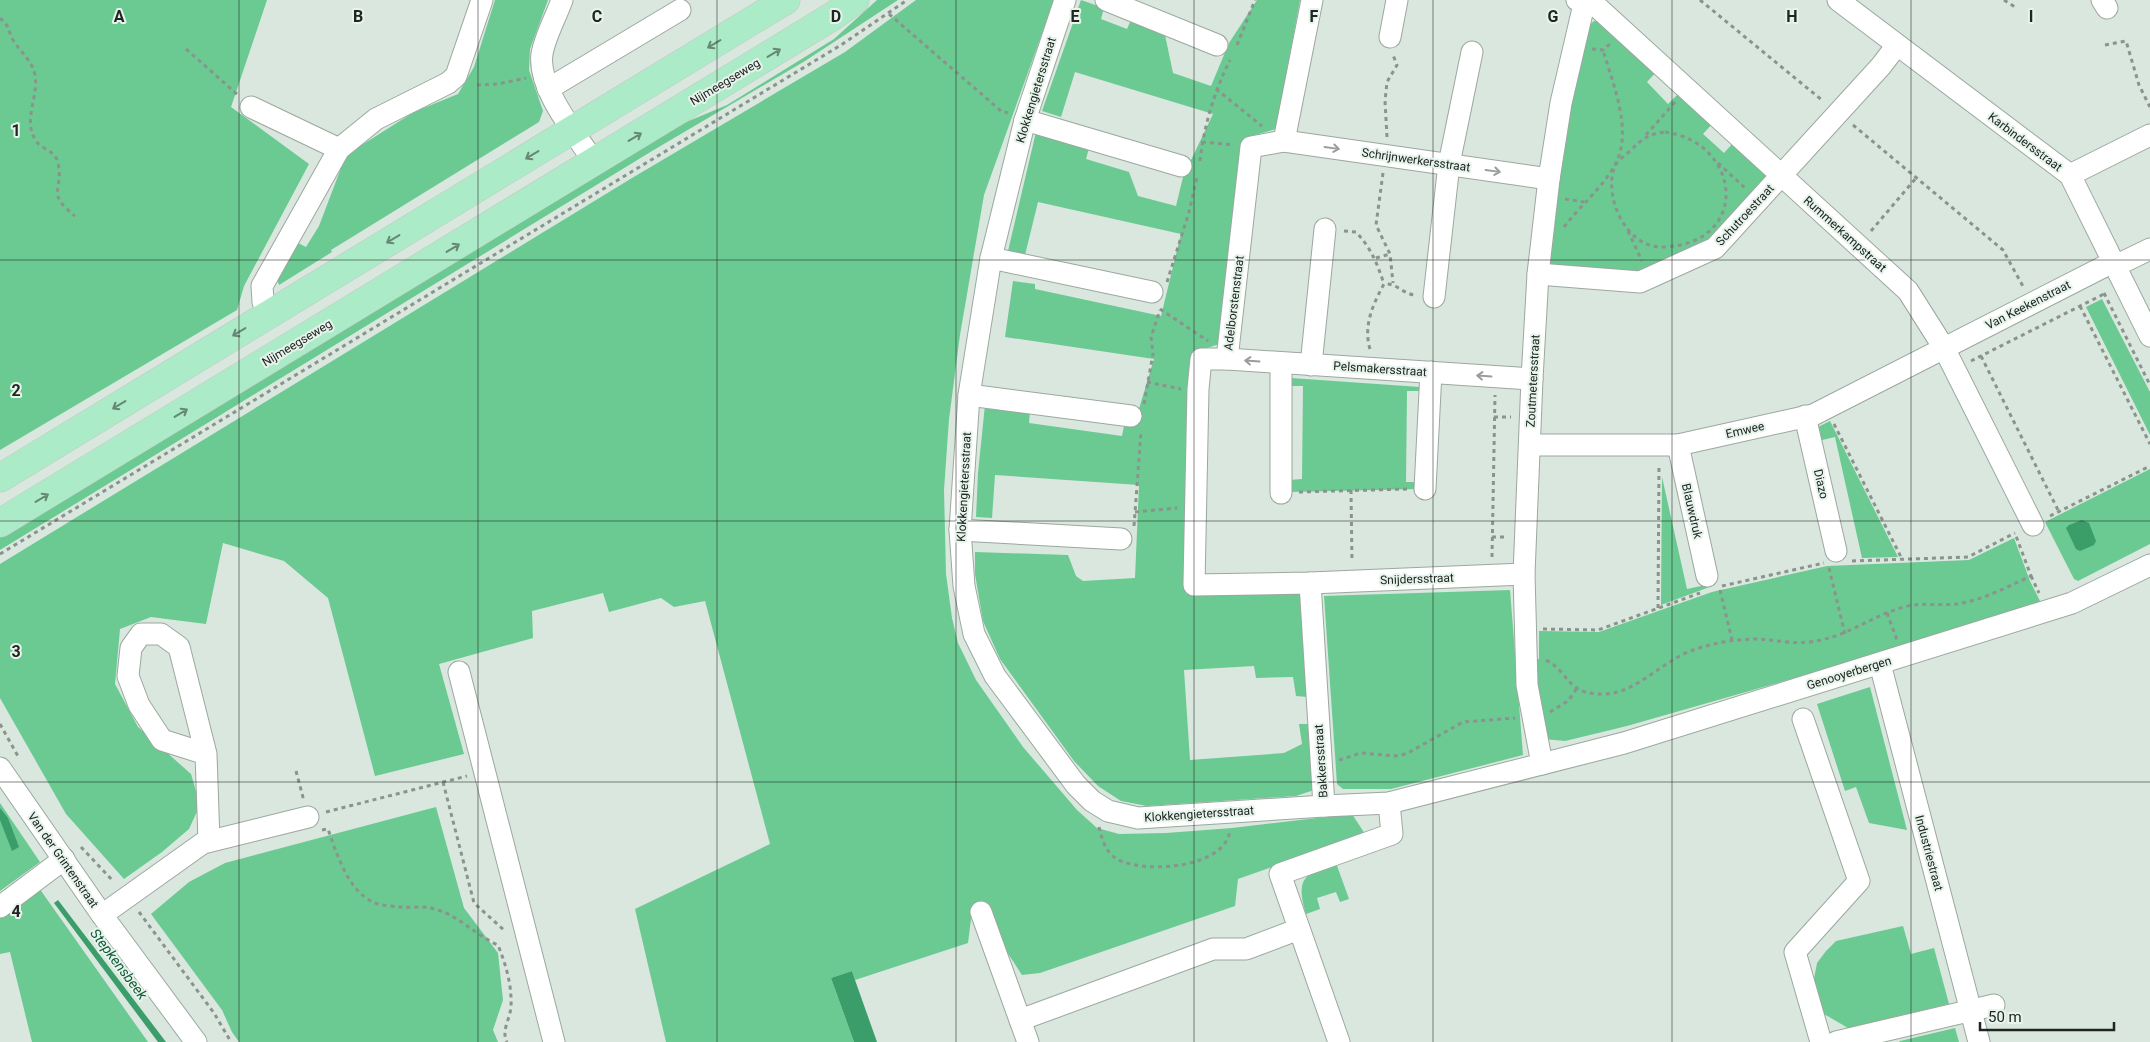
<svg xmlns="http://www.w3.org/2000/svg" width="2150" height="1042" viewBox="0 0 2150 1042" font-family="Roboto,sans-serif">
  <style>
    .green { fill: #6bc992 }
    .water { fill: #3b9d69 }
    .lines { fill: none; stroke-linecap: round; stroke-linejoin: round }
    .minor-casing { stroke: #9ba89f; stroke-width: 23 }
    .major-casing { stroke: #c5c6c6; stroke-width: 29 }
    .path { stroke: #8a948d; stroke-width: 3; stroke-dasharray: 4 4; stroke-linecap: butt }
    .minor { stroke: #fff; stroke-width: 21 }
    .major { stroke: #acebc7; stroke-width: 28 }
    .oneway { stroke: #668874 }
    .oneway2 { stroke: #9b9d9c }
    .grid { fill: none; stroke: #202522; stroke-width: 1; stroke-opacity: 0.55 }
    .labels { text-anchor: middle; stroke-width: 4; stroke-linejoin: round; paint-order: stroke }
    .street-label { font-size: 12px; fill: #202522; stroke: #e6f4eb }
    .water-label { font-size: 14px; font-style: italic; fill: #125a37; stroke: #e6f4eb }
    .grid-label { font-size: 16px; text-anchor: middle; font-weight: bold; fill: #202522; stroke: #e6f4eb; stroke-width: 4; stroke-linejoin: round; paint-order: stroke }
  </style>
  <rect width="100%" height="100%" fill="#d9e7de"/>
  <g class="green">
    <path d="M0,0H267L231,107L309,164L244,286L237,310L0,450Z"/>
    <path d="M495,0H548L530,49L529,70L543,111L539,122L331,250L332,252L279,285L277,279L296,242L306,247L319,226L346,155L414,112L458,94L474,67Z"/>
    <path d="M877,0H898L805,61L652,151L0,550V535L660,133L727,105L834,39Z"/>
    <path d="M916,0H1054L984,195L960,335L949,419L944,490L946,574L952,618L958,643L976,680L1023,747L1077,810L1097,828L1119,834L1166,833L1232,828L1352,814L1365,834L1238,879L1235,906L1040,973L1022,975L1007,952L990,905L972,911L968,943L855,980L852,971L831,978L854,1042H666L635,909L770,844L705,601L674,607L661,598L609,612L603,593L532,611L533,638L439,664L464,754L375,776L328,598L284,561L223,543L206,624L151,617L120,629L115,684L138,727L191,774L200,805L189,829L162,852L124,879L66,814L0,698V564L632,178L845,52Z"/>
    <path d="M1081,0L1104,8L1101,19L1127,29L1131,20L1165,35L1173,73L1211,86L1229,43L1257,0H1300L1276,129L1244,138L1223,343L1197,351L1190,366L1186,594H1302L1308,697L1296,696L1293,677L1256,678L1254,666L1184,670L1190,760L1284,753L1302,744L1299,724H1310L1314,790L1296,796L1147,806L1121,801L1098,786L1074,761L1000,659L983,621L975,574V552L1068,555L1076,576L1083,581L1135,578L1139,485L995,475L992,518L976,517L978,473L985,405L1030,410L1029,423L1122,436L1125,421L1135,422L1154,359L1005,337L1013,281L1035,284V289L1161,316L1181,234L1038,202L1025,255L1008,251L1036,132L1089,148L1086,159L1129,172L1138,196L1176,206L1183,177L1213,114L1075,72L1061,117L1042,111Z"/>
    <path d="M1594,21L1604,22L1657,71L1647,82L1668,104L1680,92L1713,123L1703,134L1724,153L1734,142L1768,173L1767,179L1712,241L1639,276L1545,268L1563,147L1586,28Z"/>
    <path d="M2102,299L2150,392V435L2086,307Z"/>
    <path d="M1291,378L1420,387V391H1407L1406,482H1419L1418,489L1289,492L1290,480L1302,479L1303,386H1290Z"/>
    <path d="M1830,421L1898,557L1862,558L1835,437L1818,441L1814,429Z"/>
    <path d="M2150,469V544L2078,581L2074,579L2045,522Z"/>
    <path d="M1662,477L1687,589L1715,583V585L1661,605Z"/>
    <path d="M2014,538L2030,581L2043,607L1627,726L1565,741L1544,739L1532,659H1539V631L1599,632L1712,592L1827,566L1969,560Z"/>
    <path d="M1510,590L1523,755L1391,789H1343L1337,784L1324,596Z"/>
    <path d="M1870,687L1907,830L1869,823L1856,787L1845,791L1817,704Z"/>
    <path d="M0,803L40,862L0,891Z"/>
    <path d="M436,807L464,908L498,953L503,1000L493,1030L498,1042H239L232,1032L222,1010L151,914L189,882L225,863Z"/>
    <path d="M1336,863L1349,899L1340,902L1336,892L1317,898L1320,909L1306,914C1295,877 1305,874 1336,863Z"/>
    <path d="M39,888L148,1042H32L10,952L0,954V917Z"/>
    <path d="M1903,926L1911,954L1934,948L1949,1004L1848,1028L1824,1014L1814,979L1817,963L1826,951L1836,941Z"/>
    <path d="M1955,1028L1959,1042H1899L1900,1041Z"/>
  </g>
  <g class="water">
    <path d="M2082,520L2089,523L2096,541L2094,545L2080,551L2076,549L2066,528L2069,525Z"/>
    <path d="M0,808L8,818L19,847L12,851L0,820Z"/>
    <path d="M58,900L166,1042H158L54,903Z"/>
    <path d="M852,971L855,980L877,1042H854L831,978Z"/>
  </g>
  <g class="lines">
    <g class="minor-casing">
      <g id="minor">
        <path d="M562,0C556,17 545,36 542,54C537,88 576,134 594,162"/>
        <path d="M1065,0L1025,120L991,258L969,395L960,530L964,586L974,634L995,676L1076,785L1092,801L1108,811L1138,818L1324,806"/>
        <path d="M1106,0L1217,45"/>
        <path d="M1312,0L1284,141L1251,147L1227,359H1201L1198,389L1194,585L1310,583L1524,574"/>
        <path d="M1577,0L1595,5L1908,291L1944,348L2033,525"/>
        <path d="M1838,0L2070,175L2150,336"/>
        <path d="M2102,0L2107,8"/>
        <path d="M1390,37L1397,0"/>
        <path d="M548,89L680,10"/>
        <path d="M251,107L339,149"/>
        <path d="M1025,120L1181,166"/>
        <path d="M1284,141L1549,179"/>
        <path d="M2070,175L2150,135"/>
        <path d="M991,258L1152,292"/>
        <path d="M2115,266L2150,249"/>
        <path d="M1538,274L1640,282L1715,248L1881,66L1897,45"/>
        <path d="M1434,297L1449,164L1472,52"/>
        <path d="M269,314L263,302L262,286L339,149L376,119L448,83L456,76L482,0"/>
        <path d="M1227,359L1532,379"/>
        <path d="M1311,365L1325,229"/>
        <path d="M969,395L1131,416"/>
        <path d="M1805,416L1836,551"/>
        <path d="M1530,445H1678L1813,415L2113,262"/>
        <path d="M1678,445L1707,576"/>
        <path d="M1425,489L1431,372"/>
        <path d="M1281,493V363"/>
        <path d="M960,530L1121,539"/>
        <path d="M1310,583L1324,806L1389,803L1624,743L2072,603L2150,565"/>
        <path d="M1880,664L1979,1042"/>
        <path d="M459,672L554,1042"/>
        <path d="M1803,719L1859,881L1795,952L1821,1042"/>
        <path d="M206,754L162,740L139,705L128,676L131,648L141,634H161L179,647L206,754L209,841"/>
        <path d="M1542,764L1527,685L1524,574L1532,379L1538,274L1549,179L1561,103L1585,0"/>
        <path d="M0,768L102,915L196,1042"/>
        <path d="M0,907L64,859"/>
        <path d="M981,912L1020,1020L1213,949H1246L1299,929"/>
        <path d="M102,915L203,843L308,817"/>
        <path d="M1020,1020L1028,1042"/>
        <path d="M1339,1042L1280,874L1392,834L1389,803"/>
        <path d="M1836,1042L1994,1005"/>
      </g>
    </g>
    <g class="major-casing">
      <g id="major">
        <path d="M0,478L786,0"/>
        <path d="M0,523L833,16L855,0"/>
      </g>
    </g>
    <g class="path">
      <path d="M1700,0L1823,101"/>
      <path d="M2004,0L2015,7"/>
      <path d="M889,14L1001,111L1008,113"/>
      <path d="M0,18C11,28 7,29 13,40C21,53 32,60 35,75C39,96 23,119 35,139C40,150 55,149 58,163C64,190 45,193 75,216"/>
      <path d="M1237,45L1255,0"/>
      <path d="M2105,45L2126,41L2139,85L2150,107"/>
      <path d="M186,49L238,95"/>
      <path d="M1592,49L1603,50L1611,43"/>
      <path d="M477,85L498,84L526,78"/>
      <path d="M1216,89L1262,126"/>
      <path d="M1853,125L2003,250L2024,288"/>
      <path d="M1665,132C1741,142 1752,243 1664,247C1627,249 1604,199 1614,168C1616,162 1625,155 1630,151C1642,139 1648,134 1665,132Z"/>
      <path d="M1646,135L1675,102"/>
      <path d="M1387,137L1385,101L1387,82L1397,65L1393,55"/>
      <path d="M1202,142L1234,145"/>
      <path d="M1200,161C1204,126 1214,92 1230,60"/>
      <path d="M1718,163L1745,188"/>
      <path d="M1383,173L1376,225L1390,254L1393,283"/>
      <path d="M1565,199L1584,202"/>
      <path d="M1564,227C1579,207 1600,190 1613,168C1635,134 1613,85 1603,50"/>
      <path d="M1344,231L1356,232C1371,248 1377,263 1384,284"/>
      <path d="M1628,231L1642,261"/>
      <path d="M1871,231L1916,178"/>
      <path d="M1376,258L1390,254"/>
      <path d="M1167,282L1189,212L1197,177"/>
      <path d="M2104,293L2150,385"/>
      <path d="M2080,306L2150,444"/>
      <path d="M1160,309L1208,341"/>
      <path d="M1370,349C1363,326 1373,304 1384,284C1397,283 1403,294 1415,295"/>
      <path d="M1981,356L2059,512"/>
      <path d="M1971,361L2104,294"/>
      <path d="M1147,382L1181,389"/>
      <path d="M1144,404L1153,354L1151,337L1160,310"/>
      <path d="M1494,417H1511"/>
      <path d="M1834,424L1902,559"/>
      <path d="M1351,490L1352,562"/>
      <path d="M1299,492L1408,489"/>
      <path d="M1135,512L1177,508"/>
      <path d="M2050,516L2150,466"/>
      <path d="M1134,526L1141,432"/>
      <path d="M1492,537H1507"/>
      <path d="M0,554L841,45L907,0"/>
      <path d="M1492,557L1495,395"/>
      <path d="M1852,561L1968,557L2015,533"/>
      <path d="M1829,568L1845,634"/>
      <path d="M2031,576L2039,593"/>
      <path d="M1722,586L1824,563"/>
      <path d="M1720,590L1732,640"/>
      <path d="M1658,608L1659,464"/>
      <path d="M1887,613L1897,640"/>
      <path d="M1543,629L1598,630L1700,593"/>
      <path d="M1546,660C1571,673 1565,695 1605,694C1637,693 1664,659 1696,649C1717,642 1737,639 1759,639C1775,640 1792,644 1808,642C1845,639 1870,616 1904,607C1921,602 1939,606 1957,604C1983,600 2007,587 2031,576L2016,536"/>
      <path d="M1550,712L1568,701L1577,688"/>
      <path d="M0,724L19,758"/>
      <path d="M1339,760L1361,753L1395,756L1406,754L1463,722L1515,718"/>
      <path d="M296,771L304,801"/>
      <path d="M443,782L474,903L505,931"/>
      <path d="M326,812L467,776"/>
      <path d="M1099,827C1102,839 1105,852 1117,859C1142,874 1226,869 1230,830"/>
      <path d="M322,830L328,829C336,852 348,891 373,902C381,906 392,906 400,907C410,908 421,906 431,908C458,914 473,934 498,945C506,965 512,985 511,1007C510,1019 501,1031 507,1042"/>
      <path d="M81,847L114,882"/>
      <path d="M139,912L214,1013L231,1042"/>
    </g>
    <use href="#minor" class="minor"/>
    <use href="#major" class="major"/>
  </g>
  <defs><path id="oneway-shaft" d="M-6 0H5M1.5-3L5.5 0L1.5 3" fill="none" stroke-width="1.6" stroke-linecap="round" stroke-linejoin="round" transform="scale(1.25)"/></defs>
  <g class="oneway">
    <use href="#oneway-shaft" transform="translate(714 44) rotate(149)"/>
    <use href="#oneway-shaft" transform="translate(774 53) rotate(-31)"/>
    <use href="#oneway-shaft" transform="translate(635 137) rotate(-31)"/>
    <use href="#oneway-shaft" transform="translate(532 155) rotate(149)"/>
    <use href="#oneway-shaft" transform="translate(393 239) rotate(149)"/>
    <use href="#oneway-shaft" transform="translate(453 248) rotate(-31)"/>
    <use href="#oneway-shaft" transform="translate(239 332) rotate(149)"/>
    <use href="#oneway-shaft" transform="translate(119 405) rotate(149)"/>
    <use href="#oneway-shaft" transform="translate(181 413) rotate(-31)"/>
    <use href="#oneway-shaft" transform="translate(42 498) rotate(-31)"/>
  </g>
  <g class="oneway2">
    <use href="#oneway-shaft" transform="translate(1332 148) rotate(8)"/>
    <use href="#oneway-shaft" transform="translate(1493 171) rotate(8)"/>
    <use href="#oneway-shaft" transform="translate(1252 361) rotate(-176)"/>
    <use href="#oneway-shaft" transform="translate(1484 376) rotate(-176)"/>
  </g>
  <path class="grid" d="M239,0V1042M478,0V1042M717,0V1042M956,0V1042M1194,0V1042M1433,0V1042M1672,0V1042M1911,0V1042M0,260H2150M0,521H2150M0,782H2150"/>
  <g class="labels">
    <g class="street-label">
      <text transform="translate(725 82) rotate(-31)" y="4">Nijmeegseweg</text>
      <text transform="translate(1036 90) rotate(-73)" y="4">Klokkengietersstraat</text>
      <text transform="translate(2025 142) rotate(37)" y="4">Karbindersstraat</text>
      <text transform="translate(1416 160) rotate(8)" y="4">Schrijnwerkersstraat</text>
      <text transform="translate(1745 215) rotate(-47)" y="4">Schutroestraat</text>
      <text transform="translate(1845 234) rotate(42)" y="4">Rummerkampstraat</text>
      <text transform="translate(1234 303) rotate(-83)" y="4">Adelborstenstraat</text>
      <text transform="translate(2028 305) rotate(-27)" y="4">Van Keekenstraat</text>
      <text transform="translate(297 343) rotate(-31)" y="4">Nijmeegseweg</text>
      <text transform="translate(1380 369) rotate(4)" y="4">Pelsmakersstraat</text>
      <text transform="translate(1533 381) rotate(-87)" y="4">Zoutmetersstraat</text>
      <text transform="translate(1745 430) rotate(-13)" y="4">Emwee</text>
      <text transform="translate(1821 484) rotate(77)" y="4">Diazo</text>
      <text transform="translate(964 487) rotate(-87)" y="4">Klokkengietersstraat</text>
      <text transform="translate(1692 511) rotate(77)" y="4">Blauwdruk</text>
      <text transform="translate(1417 579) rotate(-2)" y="4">Snijdersstraat</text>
      <text transform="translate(1849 673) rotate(-17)" y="4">Genooyerbergen</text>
      <text transform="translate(1321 761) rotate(-94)" y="4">Bakkersstraat</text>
      <text transform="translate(1199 814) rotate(-4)" y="4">Klokkengietersstraat</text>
      <text transform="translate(1929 853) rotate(75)" y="4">Industriestraat</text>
      <text transform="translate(63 860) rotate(55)" y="4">Van der Grintenstraat</text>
    </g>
    <g class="water-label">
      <text transform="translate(119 964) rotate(53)" y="5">Stepkensbeek</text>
    </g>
  </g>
  <g class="grid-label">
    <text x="119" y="22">A</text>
    <text x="358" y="22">B</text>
    <text x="597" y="22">C</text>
    <text x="836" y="22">D</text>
    <text x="1075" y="22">E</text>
    <text x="1314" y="22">F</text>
    <text x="1553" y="22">G</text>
    <text x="1792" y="22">H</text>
    <text x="2031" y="22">I</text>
    <text x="16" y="136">1</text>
    <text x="16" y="396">2</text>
    <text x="16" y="657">3</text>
    <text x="16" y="917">4</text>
  </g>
  <path d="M1980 1022v8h134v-8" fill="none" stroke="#202522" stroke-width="2.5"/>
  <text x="1988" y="1022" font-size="15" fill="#202522" stroke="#e6f4eb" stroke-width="4" paint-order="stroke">50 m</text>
</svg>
